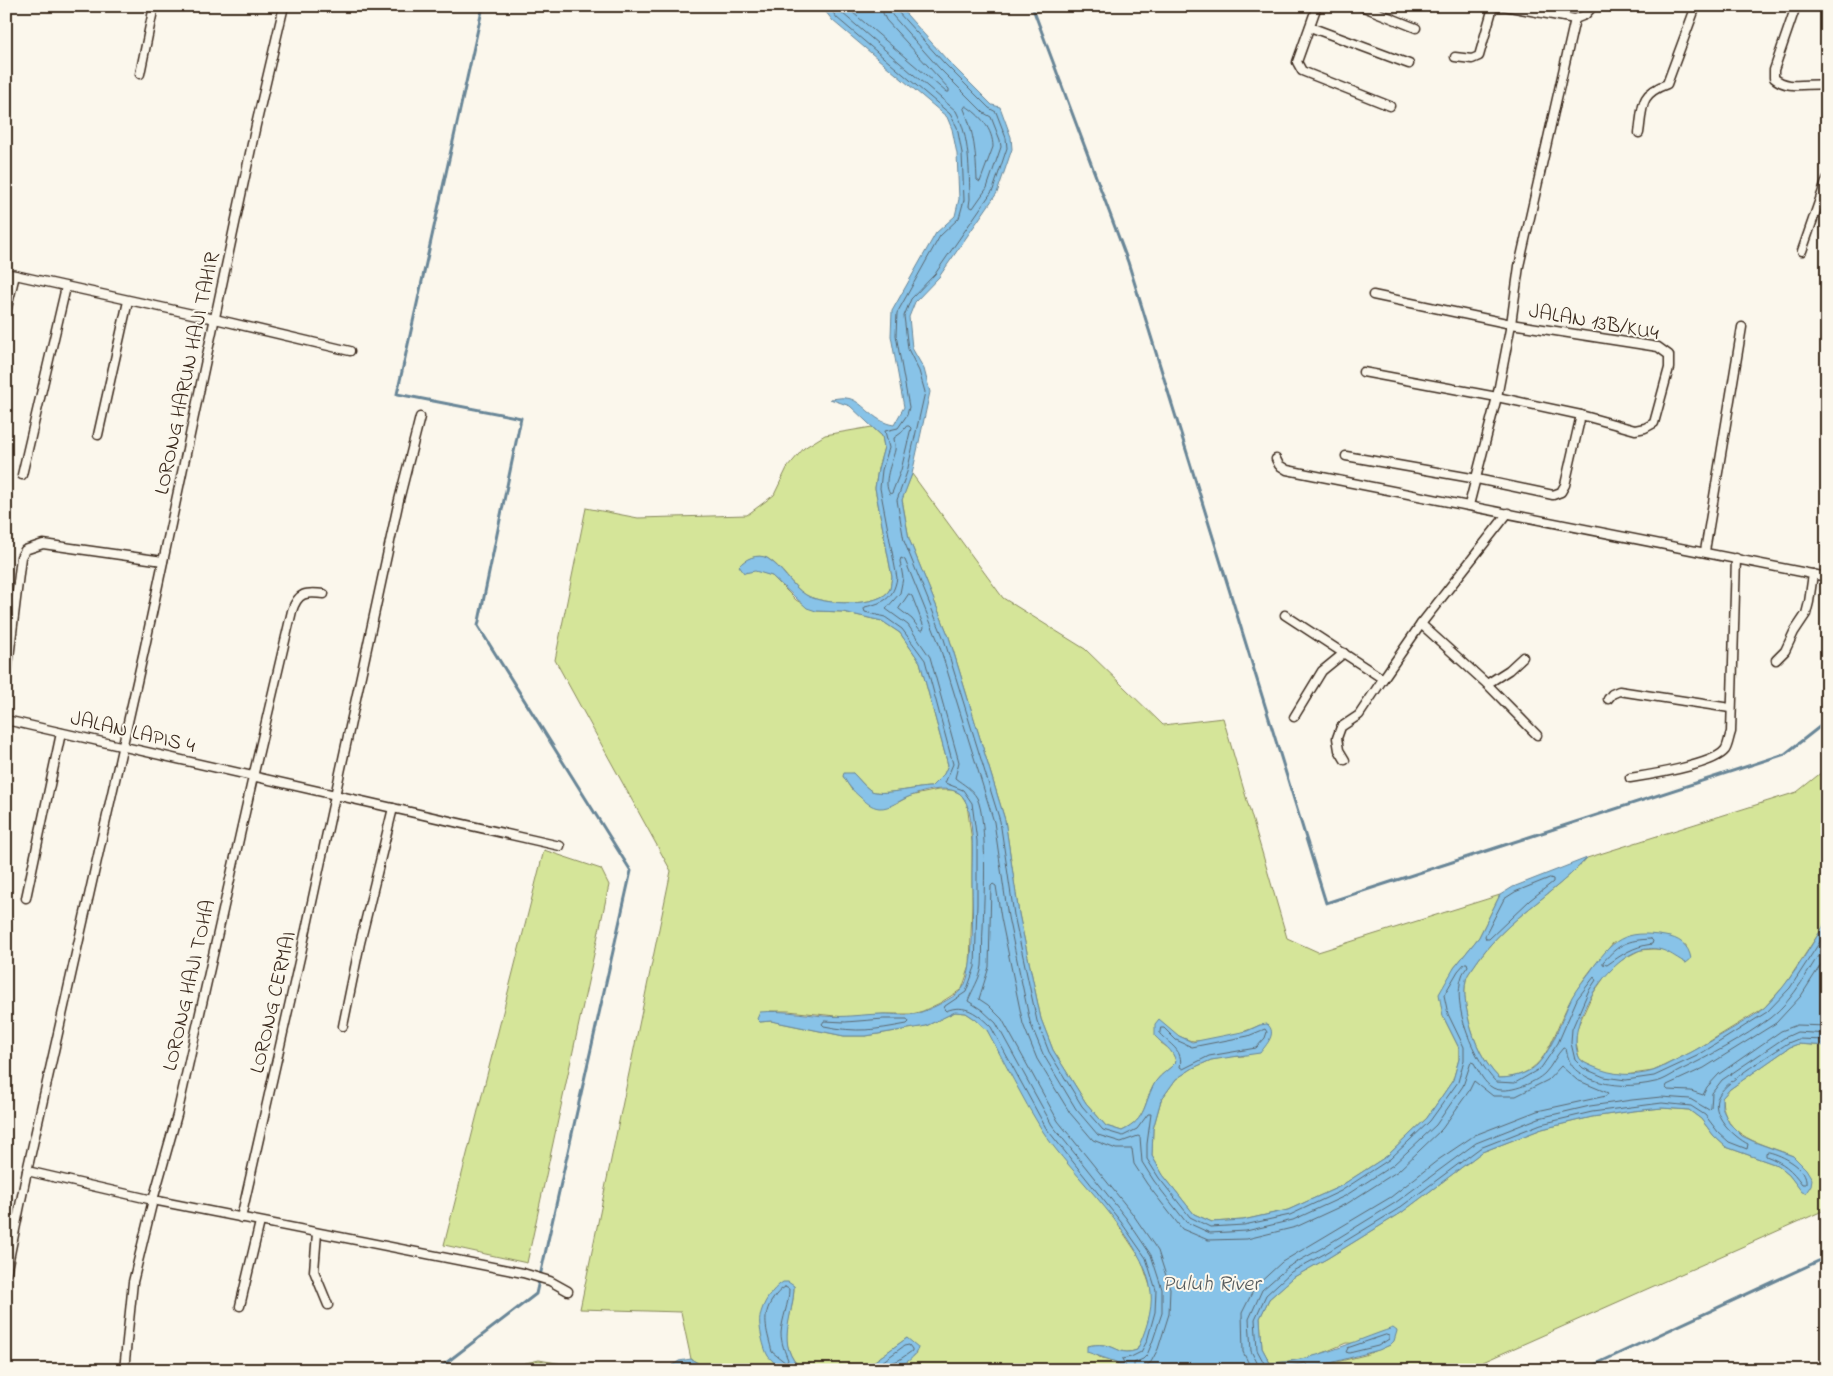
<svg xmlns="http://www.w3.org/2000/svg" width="1833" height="1376" viewBox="0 0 1833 1376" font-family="'Indie Flower',sans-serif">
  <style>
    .green { fill: #d5e599; stroke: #88885c }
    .water { fill: #88c3e8; stroke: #698697 }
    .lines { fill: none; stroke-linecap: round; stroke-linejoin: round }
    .shore { stroke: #5a676f; stroke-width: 1 }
    .stream { stroke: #698697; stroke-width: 3 }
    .minor-casing { stroke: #3b2a1e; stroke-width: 11 }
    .minor { stroke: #fbf7ec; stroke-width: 8 }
    .labels { text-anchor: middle; stroke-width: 4; stroke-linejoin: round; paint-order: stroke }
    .street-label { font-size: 21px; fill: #3b2a1e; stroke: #fbf7ec }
    .water-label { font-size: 22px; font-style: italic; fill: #52585b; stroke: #fbf7ec }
  </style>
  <rect width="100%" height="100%" fill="#fbf7ec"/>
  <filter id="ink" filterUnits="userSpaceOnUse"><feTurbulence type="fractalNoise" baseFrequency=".02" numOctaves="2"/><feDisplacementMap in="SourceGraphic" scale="10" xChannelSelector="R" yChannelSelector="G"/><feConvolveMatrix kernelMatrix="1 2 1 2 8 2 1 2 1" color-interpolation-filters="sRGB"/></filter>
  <g filter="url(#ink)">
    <g class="green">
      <path d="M872,427L882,436L884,447L878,469L875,488L892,577C891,580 891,586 890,589C881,608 822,605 806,595C791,586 783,567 767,558C758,554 749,558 742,563L744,573L755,570L772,576L796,600L816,611L843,612L882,621L900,633L920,662L948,765L944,774L931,787C917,787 879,797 870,790C864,786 858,778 853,773L843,776L851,789L895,804L910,796L938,790H952L961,794L967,804L972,842V904L970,966L962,989L940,1003L923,1011L912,1014H884L845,1017L788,1011H770L760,1022L771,1021L844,1036H866L926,1026L955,1012L966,1013L975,1019L987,1030L1141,1259C1144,1269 1148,1279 1151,1289C1155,1309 1145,1333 1137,1350C1121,1356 1118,1347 1104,1345C1099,1344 1093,1345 1087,1346L1099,1357L1116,1362L1125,1370H885L902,1364L916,1354L907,1338L862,1370H802C773,1341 794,1319 794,1286L766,1348V1351L784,1370H702L701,1365L691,1359L681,1312L580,1309L671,871L555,660L586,508L638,518L747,515L774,495L787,468L804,448L825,435Z"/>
      <path d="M912,474L1003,598L1085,649L1163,725L1223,718L1287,938L1318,952L1500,895L1479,937L1454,968L1443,1016L1459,1048V1059L1453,1080L1427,1118L1387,1156L1339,1187L1288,1210L1243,1220L1212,1222L1194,1214L1163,1175L1152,1156L1153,1129L1161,1100L1176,1079L1193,1068L1211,1060L1227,1057L1244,1056L1260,1025C1243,1033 1213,1042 1194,1041C1189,1041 1184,1038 1179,1036L1161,1043C1169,1048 1174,1052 1176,1062C1170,1069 1161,1074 1156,1081C1143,1102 1148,1119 1122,1131L1106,1126L1086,1103L1053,1050L1041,1019L1019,914L1005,820L949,637L909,539L902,499Z"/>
      <path d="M1827,768V917L1823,927L1785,985L1764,1008L1694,1051L1653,1071L1625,1075L1604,1072L1585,1063L1579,1058L1576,1043V1030L1592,995L1610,969L1625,958L1640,950L1654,949L1667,950L1686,963V945L1613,943C1599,960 1584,977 1573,996C1552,1030 1551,1078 1499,1078C1484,1063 1474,1042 1469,1021C1466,1007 1463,994 1466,980C1467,974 1473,968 1476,963C1506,919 1552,896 1587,858L1797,792Z"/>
      <path d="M544,850L601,869L609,885L527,1263L444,1245Z"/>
      <path d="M1798,1044L1827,1046V1209L1465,1370H1304L1365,1355L1390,1345L1346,1343L1316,1356L1284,1362L1270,1363L1262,1348L1260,1318L1269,1299L1294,1277L1328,1258L1401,1213L1482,1152L1542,1129L1592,1117L1633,1111L1662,1108L1689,1110L1701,1119L1714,1136L1726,1147L1777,1165L1789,1175L1802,1191L1793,1156C1763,1143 1723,1139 1722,1098L1730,1089L1790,1047Z"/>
      <path d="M539,1360L598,1370H502L504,1368Z"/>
    </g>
    <g class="water">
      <path d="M821,6H899L947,60L992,105L1000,107L1011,137L1012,149L997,193L939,277L915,302L909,317L912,348L924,369L930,392L912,474L902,500L909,539L949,637L1005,820L1019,914L1041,1019L1053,1050L1086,1103L1106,1126L1122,1131C1148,1119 1143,1102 1156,1081C1161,1074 1170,1069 1176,1062C1173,1049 1163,1045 1155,1036V1024L1159,1019L1179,1036L1192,1042L1247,1031L1260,1025L1267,1024C1278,1033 1266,1045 1260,1053L1211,1060L1193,1068L1176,1079L1161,1100L1153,1129L1152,1156L1163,1175L1194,1214L1212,1222L1243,1220L1288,1210L1339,1187L1387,1156L1427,1118L1453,1080L1459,1059V1048L1443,1016L1439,994L1454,968L1479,937L1500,895L1513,887L1587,858C1552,896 1506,919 1476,963C1473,968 1467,974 1466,980C1463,994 1466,1007 1469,1021C1474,1042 1484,1063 1499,1078C1512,1078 1527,1074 1537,1065C1555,1046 1561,1019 1572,997C1577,988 1584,980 1590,972C1612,940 1624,929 1665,936C1679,938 1689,945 1691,959L1686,963C1669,954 1663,945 1641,950C1608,959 1564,1024 1579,1057C1581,1062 1589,1065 1594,1067C1612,1075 1634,1077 1653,1071C1660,1069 1667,1064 1674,1061C1697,1050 1718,1037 1740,1024C1748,1019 1758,1014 1765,1007C1789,984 1805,955 1823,927L1827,917V1046L1798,1044L1790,1047L1730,1089L1722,1098V1108L1729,1123L1742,1136L1757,1143L1793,1156L1806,1169L1812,1179L1811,1185L1806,1193L1802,1192L1789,1175L1777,1165L1726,1147L1714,1136L1701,1119L1689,1110L1662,1108L1633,1111L1592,1117L1542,1129L1482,1152L1401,1213L1328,1258L1294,1277L1269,1299L1260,1318L1262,1348L1270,1363C1313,1362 1353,1341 1393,1328L1397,1331L1394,1341L1390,1345L1379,1350L1304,1370H1125L1116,1362L1087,1352V1346C1093,1345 1098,1344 1104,1345C1118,1347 1121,1356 1137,1350C1145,1333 1153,1311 1151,1292C1145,1237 1071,1176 1042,1130C1022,1098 1005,1063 987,1030L975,1019L966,1013L955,1012L926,1026L866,1036H844L771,1021L760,1022L757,1019L760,1012C782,1010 802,1014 824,1016C844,1018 864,1014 884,1014C894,1014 905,1016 915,1014C927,1011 953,999 962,989C976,973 972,900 972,877C972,857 976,805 959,793C946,785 924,791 911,796C901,799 890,809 879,808C871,807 866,802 860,797C852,790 848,785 843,776L844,773H853C858,778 864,786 870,790C879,797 917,787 931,787L944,774L948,765L920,662L900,633L882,621L843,612L816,611L807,608L772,576L755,571L744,573L739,566C745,559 757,553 767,558C782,567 791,586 806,595C822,605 881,608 890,589C891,585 891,580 892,577L875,488L878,469L884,447L882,436L850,406L830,399C835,399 841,397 846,398C862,399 872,422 894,425L904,407L891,336L892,311L936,233L955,216L959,199L957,154L952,129L947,117L833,21Z"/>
      <path d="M783,1282H788L794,1286C794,1317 774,1344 802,1370C797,1370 791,1371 786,1370C781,1369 771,1360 768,1356C764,1350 758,1325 760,1317C762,1304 772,1289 783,1282Z"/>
      <path d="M907,1338L918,1347C913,1369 880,1370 862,1370Z"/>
      <path d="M691,1359L701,1365L702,1370H666L679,1361Z"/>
    </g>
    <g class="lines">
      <g class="shore">
        <path d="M828,6L837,18L950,114L957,127L962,153L964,200L959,218L940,236L897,313L896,335L909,407L907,415L898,428L885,431L889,448L882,470L880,488L897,578C893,599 885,602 865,607L864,609L865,612L885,617L902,629L925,660L953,764L945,783L963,790L972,803L977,841V904L975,967L966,992L945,1006L944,1009L946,1011C965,1003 978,1014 991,1027L1046,1128L1121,1222L1146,1258L1156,1290L1155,1312L1147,1341L1141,1352L1131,1357L1122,1359L1128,1370"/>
        <path d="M836,6L842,13L956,111C970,138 969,170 970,199L969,206L973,208L987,188L1001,147L1000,140L991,117L984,113L939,68L892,15L889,6"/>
        <path d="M845,6L946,92H949V89L886,20L883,13L882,6"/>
        <path d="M896,6L897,11L944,63L989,108L996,112L1006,138L1007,148L993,190L935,274L911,299L904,316L908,349L919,371L925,392L907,472L897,500L904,541L944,639L1000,821L1014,915L1037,1021L1049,1052L1082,1106L1103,1130L1123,1136L1137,1129L1148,1114H1151L1147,1144V1159L1159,1178L1190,1217L1210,1227L1244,1225L1290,1215L1341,1191L1390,1159L1430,1121L1458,1082L1464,1060V1047L1448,1014L1444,995L1458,971L1465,963H1467L1468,966C1466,969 1463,972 1462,976C1451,1006 1474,1060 1496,1082L1515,1083L1541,1068L1558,1043L1577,999L1594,977L1596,980L1588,992L1572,1029L1571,1043L1575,1060L1583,1068L1604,1077L1626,1080L1654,1076L1697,1056L1767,1012L1790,988L1827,931"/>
        <path d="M966,106C980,115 993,129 993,147L980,182L977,180C976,155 974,132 964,109Z"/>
        <path d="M907,426H909L911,428L901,470L892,493L890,494C882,482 892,463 895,450C896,446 894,442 894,438L901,433Z"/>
        <path d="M909,594L912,596L924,627L923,630H920L912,619L899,609Z"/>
        <path d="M1550,878L1553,879V882L1530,900L1489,939H1486L1485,936L1504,899L1515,892Z"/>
        <path d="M1651,939L1653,941L1652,944C1632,947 1623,954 1607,965L1603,964V962C1619,944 1627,940 1651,939Z"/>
        <path d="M1827,955L1801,996L1776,1023L1704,1068L1667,1085L1666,1088L1668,1090L1691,1091L1703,1095L1707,1087L1719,1074L1781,1031L1797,1025L1827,1026"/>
        <path d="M884,1019H907L909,1022L907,1024C874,1030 858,1033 824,1026L822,1024L824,1021L845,1022Z"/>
        <path d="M1161,1028H1164L1176,1040L1192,1047L1248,1036L1265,1029L1267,1032L1265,1038L1256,1048L1209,1056L1183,1069L1180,1067C1184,1050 1169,1044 1160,1034Z"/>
        <path d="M1769,1152C1782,1155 1808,1168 1806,1184H1802C1791,1169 1784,1163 1766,1156V1153Z"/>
        <path d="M785,1287L789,1289C789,1304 782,1318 781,1333C781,1343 785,1352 788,1360L786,1363L772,1352C768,1334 761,1319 771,1302C775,1296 779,1290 785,1287Z"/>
        <path d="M1386,1335L1389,1336V1339L1378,1346L1349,1353L1346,1352L1348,1348Z"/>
        <path d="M871,1370L904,1346L909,1345L912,1349V1351L899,1360L889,1364L887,1370"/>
        <path d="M1134,1370V1363L1143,1359L1147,1355L1152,1343L1162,1313V1289L1151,1255L1126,1218L1052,1125L996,1023L982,1010L968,1001C972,990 980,979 982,966C983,954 982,940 983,928C984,900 988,821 977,798C971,788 964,785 955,778L959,762L930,657L908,625L886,609L900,593L903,578L900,561L901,558L905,560L938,641L994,822L1008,917L1030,1022L1043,1054L1076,1109L1098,1135L1121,1142L1138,1136L1140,1137L1142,1162L1154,1181L1186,1222L1210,1233L1246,1231L1293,1220L1345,1196L1393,1165L1436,1125L1463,1086L1471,1062L1474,1063C1479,1072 1484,1083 1493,1088C1507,1095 1535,1083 1545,1073C1552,1066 1556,1055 1563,1048L1566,1049C1570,1068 1575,1071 1591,1079C1611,1087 1634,1087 1655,1082C1663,1081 1671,1075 1679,1071C1708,1057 1745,1037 1770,1018C1795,999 1810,967 1827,942"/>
        <path d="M1141,1370L1151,1362L1158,1349L1169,1314L1170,1288L1158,1251L1132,1213L1058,1121L1002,1019L988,1005L979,999L989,967L991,886L993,884L996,886L1001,918L1023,1024L1037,1059L1070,1113L1093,1140L1116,1149H1132L1134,1164L1147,1184L1182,1229L1208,1240L1247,1239L1296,1227L1348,1203L1398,1171L1442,1129L1469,1091L1474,1081L1493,1096H1516L1548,1080L1561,1066L1577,1080L1608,1093L1606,1096L1537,1111L1475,1135L1438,1160L1391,1197L1282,1262L1255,1287L1242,1313L1243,1352L1252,1370"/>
        <path d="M1261,1370L1251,1351L1249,1319L1262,1290L1288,1267L1322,1248L1395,1203L1476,1143L1539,1118L1590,1106L1632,1100L1661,1097L1690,1099L1709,1110L1711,1108L1712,1093L1722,1080L1784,1038L1797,1032L1827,1034"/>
        <path d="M1307,1370V1365L1305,1363L1285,1367H1269L1265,1365L1257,1350L1255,1319L1266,1295L1291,1272L1326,1253L1398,1209L1480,1148L1541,1124L1592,1112L1662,1103L1691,1106L1705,1115L1718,1132L1729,1142L1747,1149L1748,1144C1734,1137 1708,1113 1719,1095C1727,1080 1772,1054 1788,1043L1798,1039L1827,1040"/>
      </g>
      <g class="stream">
        <path d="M1032,6L1128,262L1326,903L1785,754L1827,721"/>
        <path d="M441,1370L442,1366L536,1294L631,871L478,626L521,418L397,394L483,6"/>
        <path d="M1583,1370L1827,1257"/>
      </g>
      <g class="minor-casing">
        <g id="minor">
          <path d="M284,6L256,125L144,651L27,1171L153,1200L523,1273L550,1281L568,1291"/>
          <path d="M1317,6L1297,62L1302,71L1390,106"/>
          <path d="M1361,6L1416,28"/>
          <path d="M1504,6L1575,19"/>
          <path d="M1796,6L1774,70V78C1789,91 1809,82 1827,85"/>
          <path d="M1310,27L1409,64"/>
          <path d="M1455,57L1472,59L1479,56L1493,7L1502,6"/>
          <path d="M140,74L154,6"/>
          <path d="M1639,133C1643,106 1639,94 1667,84L1696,6"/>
          <path d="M1802,251L1827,179"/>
          <path d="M6,273L215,319L350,351"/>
          <path d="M6,312L15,275"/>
          <path d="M1363,372L1497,397L1581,415L1635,430L1645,428L1654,423L1669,368V355L1658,347L1511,324L1373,295"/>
          <path d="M98,435L128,301"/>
          <path d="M1346,456L1477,479L1553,495L1561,492L1565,485L1581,415"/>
          <path d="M1276,459L1279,465L1287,470L1827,577"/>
          <path d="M22,475L66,287"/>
          <path d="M1469,505L1497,397L1511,324L1519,266L1575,19L1585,15L1593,6"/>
          <path d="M1705,551L1742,327"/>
          <path d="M1285,615L1383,679L1421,624L1508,513"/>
          <path d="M1421,624L1487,684L1509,670L1523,657"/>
          <path d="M1776,660L1785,651L1794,632L1806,614L1809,602L1813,574"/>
          <path d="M6,683L21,557L25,550L43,544L163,561"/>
          <path d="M1487,684L1537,735"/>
          <path d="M1608,699L1612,694L1619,691L1730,708"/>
          <path d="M1294,717L1322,671L1344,653"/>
          <path d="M6,720L560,846"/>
          <path d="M1345,760L1339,750L1337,738L1341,727L1359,715L1383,679"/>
          <path d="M1630,778C1650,775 1713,765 1725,750C1728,746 1729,737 1731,732L1736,558"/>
          <path d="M26,898L61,733"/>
          <path d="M343,1026L360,943L393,808"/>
          <path d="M241,1218L301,953L399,500L420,417"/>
          <path d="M317,1233L314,1271L328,1305"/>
          <path d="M6,1274L27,1171"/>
          <path d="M240,1306L260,1222"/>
          <path d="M124,1370L133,1282L153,1200L177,1115L253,777L292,611C298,592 306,592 324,594"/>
        </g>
      </g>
      <use href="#minor" class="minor"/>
    </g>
  </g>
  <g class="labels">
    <g class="street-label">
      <text transform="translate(1594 321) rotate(10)" y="7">JALAN 13B/KU4</text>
      <text transform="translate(186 373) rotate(-78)" y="7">LORONG HARUN HAJI TAHIR</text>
      <text transform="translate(133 731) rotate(13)" y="7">JALAN LAPIS 4</text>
      <text transform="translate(188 985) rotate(-77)" y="7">LORONG HAJI TOHA</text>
      <text transform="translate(272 1002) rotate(-77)" y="7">LORONG CERMAI</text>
    </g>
    <g class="water-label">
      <text x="1211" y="1290">Puluh River</text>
    </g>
  </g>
  <rect width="1833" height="1376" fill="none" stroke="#fbf7ec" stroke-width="25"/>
  <rect x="12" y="12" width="1808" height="1351" fill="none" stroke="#3b2a1e" stroke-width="2" filter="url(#ink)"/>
</svg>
